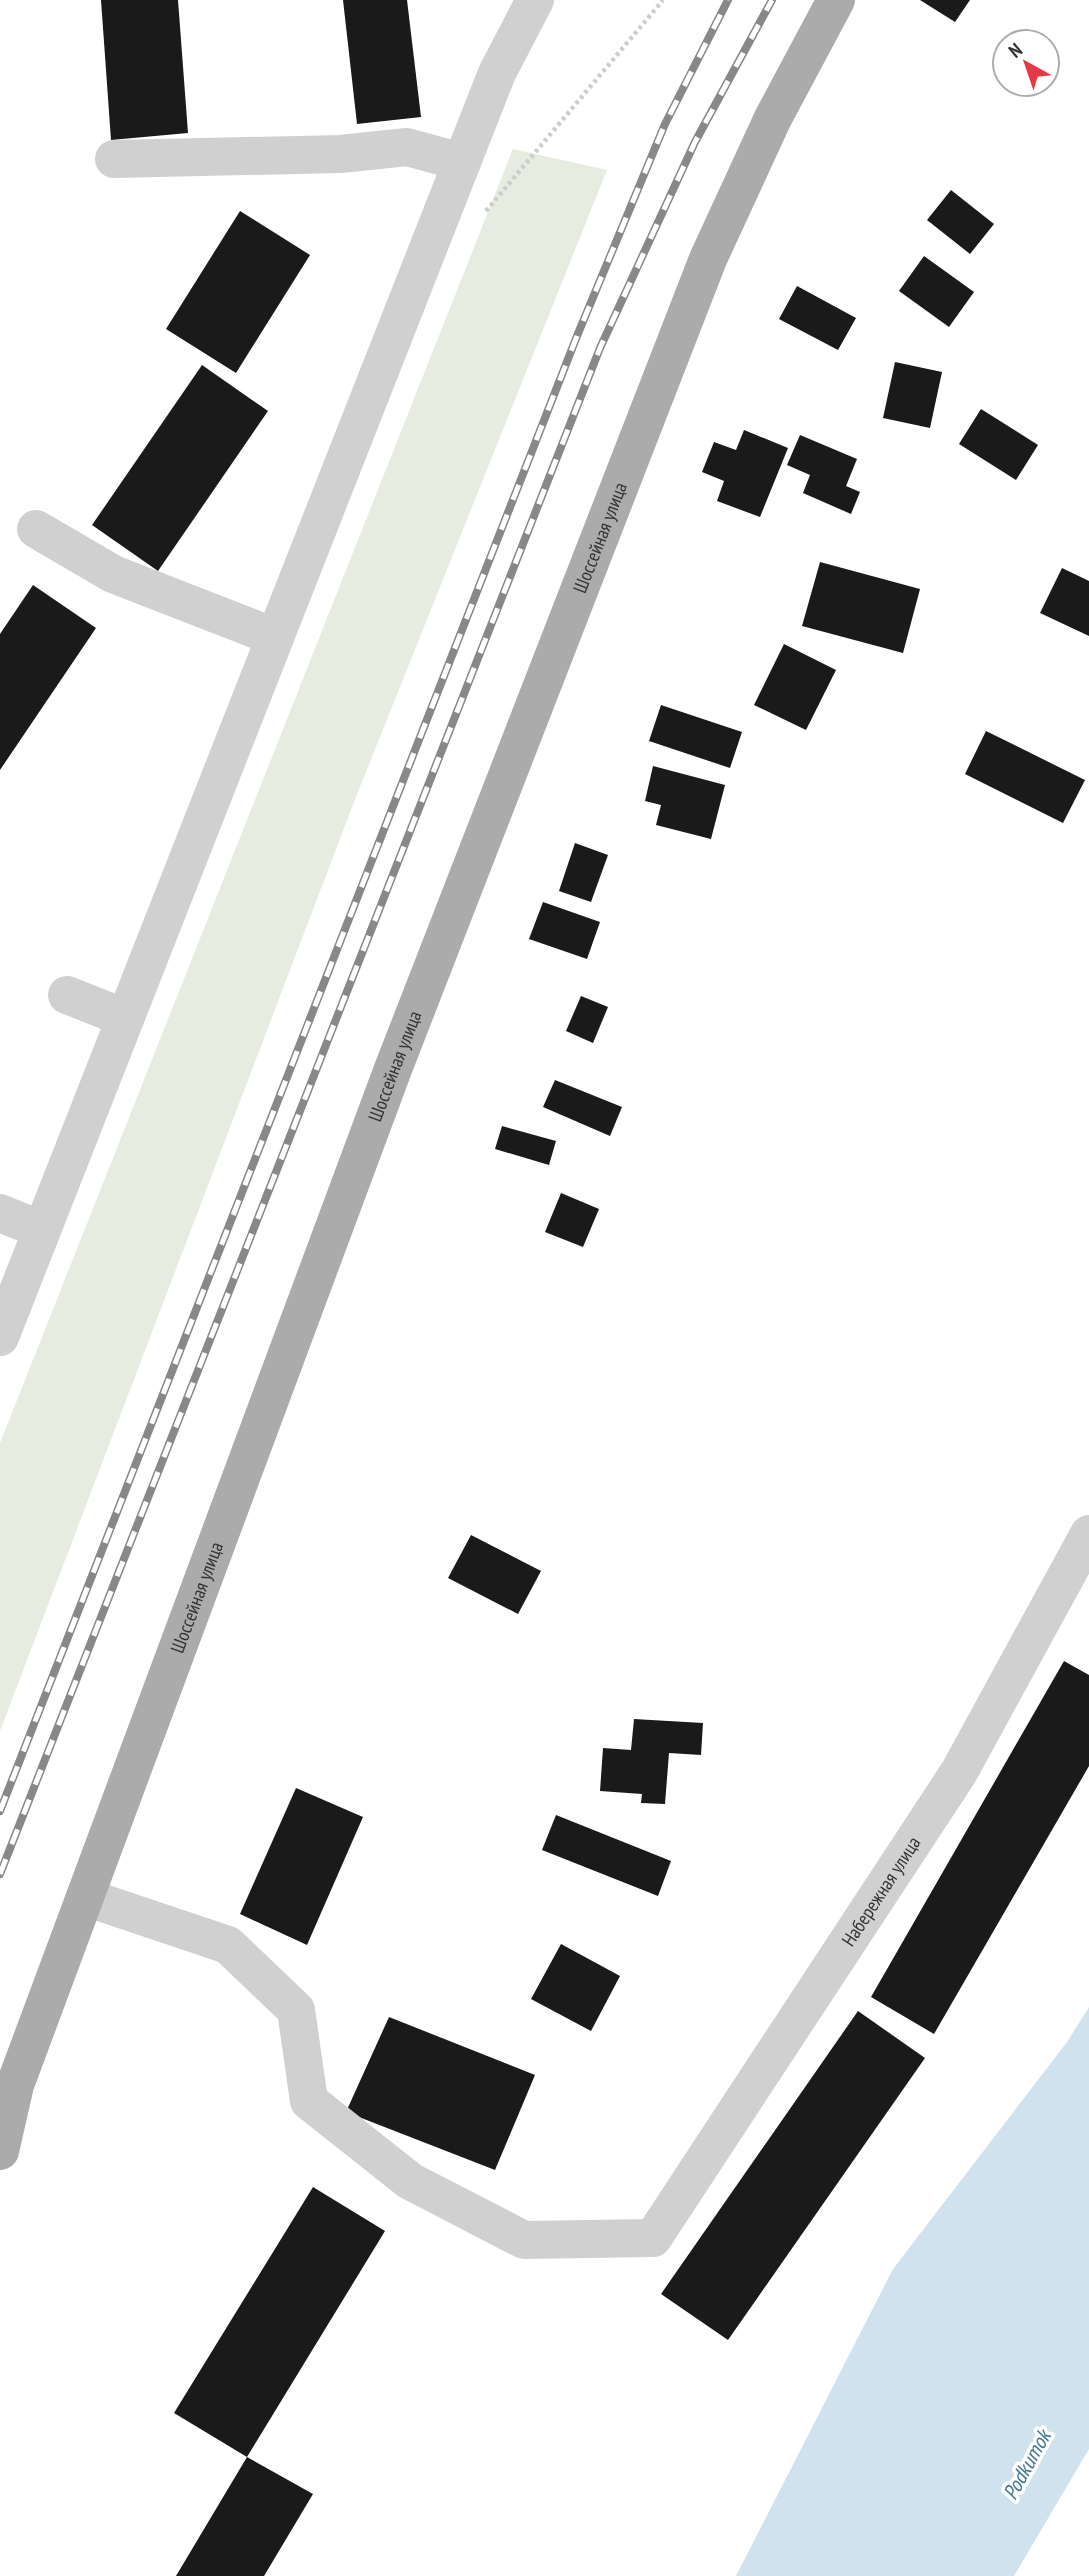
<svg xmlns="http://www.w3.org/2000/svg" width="1089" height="2576" viewBox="0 0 1089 2576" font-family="'PT Sans Narrow',sans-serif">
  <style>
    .green { fill: #e6ecdf }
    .water { fill: #cfe2ee }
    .building { fill: #1a1a1a }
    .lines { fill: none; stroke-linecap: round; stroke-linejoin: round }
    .path { stroke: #cdcdcd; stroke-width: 4.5; stroke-dasharray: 3.5 3.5; stroke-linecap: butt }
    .minor { stroke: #d0d0d0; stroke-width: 38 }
    .major { stroke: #ababab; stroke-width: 38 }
    .rail-casing { stroke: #888; stroke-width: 8 }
    .rail { stroke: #fff; stroke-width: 5; stroke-dasharray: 16; stroke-linecap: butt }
    .labels { text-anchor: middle; stroke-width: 7; stroke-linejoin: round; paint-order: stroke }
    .street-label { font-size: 19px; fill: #333; stroke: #fff }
    .water-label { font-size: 21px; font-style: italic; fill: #3f7597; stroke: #fff }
  </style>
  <rect width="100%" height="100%" fill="#fff"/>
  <path class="green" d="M513,149L607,170L354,802L0,1731V1443Z"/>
  <path class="water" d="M1089,2007V2449L1014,2576H736L893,2269L1067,2042Z"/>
  <g class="building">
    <path d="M101,0H178L188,133L111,140Z"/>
    <path d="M343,0H407L421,117L357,124Z"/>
    <path d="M920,0H970L955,22Z"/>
    <path d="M951,190L994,224L970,254L927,220Z"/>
    <path d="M240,211L310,255L236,373L166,329Z"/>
    <path d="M924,256L974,292L949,327L899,291Z"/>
    <path d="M797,286L856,318L838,350L779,319Z"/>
    <path d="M895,362L942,372L930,428L883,418Z"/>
    <path d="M202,365L268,411L158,571L92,525Z"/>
    <path d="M981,409L1038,445L1016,480L959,444Z"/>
    <path d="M744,430L788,448L760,517L717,501L724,481L702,472L714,442L736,450Z"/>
    <path d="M800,435L857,459L846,486L860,492L851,514L803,493L810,475L787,465Z"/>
    <path d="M820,562L920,589L903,653L802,626Z"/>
    <path d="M1062,568L1089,581V636L1040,613Z"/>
    <path d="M33,585L96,628L0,770V634Z"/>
    <path d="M784,644L836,670L806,730L754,705Z"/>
    <path d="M661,705L742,732L730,768L649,741Z"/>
    <path d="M986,731L1085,780L1063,823L965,774Z"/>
    <path d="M653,766L725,785L711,839L656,825L661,805L645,801Z"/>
    <path d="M575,843L608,855L591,902L559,891Z"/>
    <path d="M543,902L600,922L587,959L529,939Z"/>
    <path d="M581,996L608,1007L593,1043L566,1031Z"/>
    <path d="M555,1080L622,1107L610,1136L543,1107Z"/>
    <path d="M502,1126L556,1141L549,1165L495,1149Z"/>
    <path d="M561,1193L599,1209L583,1247L545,1232Z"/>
    <path d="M471,1535L541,1571L518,1614L448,1578Z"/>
    <path d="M1064,1661L1089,1675V1766L934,2034L871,1997Z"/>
    <path d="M634,1719L703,1723L701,1755L669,1753L665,1804L641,1803L642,1794L600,1791L603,1748L631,1750Z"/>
    <path d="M296,1788L363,1817L307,1945L240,1914Z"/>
    <path d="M556,1815L671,1861L658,1896L542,1850Z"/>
    <path d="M561,1944L620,1976L591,2031L531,1999Z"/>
    <path d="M858,2011L925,2058L728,2340L661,2294Z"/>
    <path d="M389,2017L535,2075L495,2170L346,2112Z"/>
    <path d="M313,2187L385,2231L247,2457L174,2413Z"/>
    <path d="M247,2457L313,2494L264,2576H176Z"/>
  </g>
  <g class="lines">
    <path class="path" d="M486,211L663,0"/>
    <g class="minor">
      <path d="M114,159L340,154L407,147L462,162"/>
      <path d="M36,529L113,574L275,637"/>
      <path d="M67,995L125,1018"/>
      <path d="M0,1213L42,1230"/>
      <path d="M0,1337L497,73L535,0"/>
      <path id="s1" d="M85,1897L228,1945L296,2010L309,2101L410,2181L524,2240L653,2238L959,1772L1089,1534"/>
    </g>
    <path class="major" id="s2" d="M0,2151L15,2085L393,1069L708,259L773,118L836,0"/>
    <g class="rail-casing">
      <g id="rail">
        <path d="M0,1811L577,336L665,124L728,0"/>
        <path d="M0,1874L600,348L695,142L772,0"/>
      </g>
    </g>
    <use href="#rail" class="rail"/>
  </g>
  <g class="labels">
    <g class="street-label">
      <text dy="7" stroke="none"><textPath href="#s2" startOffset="1722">Шоссейная улица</textPath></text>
      <text dy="7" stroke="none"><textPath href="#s2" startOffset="1155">Шоссейная улица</textPath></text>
      <text dy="7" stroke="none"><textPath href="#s2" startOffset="588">Шоссейная улица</textPath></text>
      <text dy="7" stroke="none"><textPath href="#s1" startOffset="1138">Набережная улица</textPath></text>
    </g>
    <g class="water-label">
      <text transform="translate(1027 2465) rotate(-61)" y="7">Podkumok</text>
    </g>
  </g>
  <g transform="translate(1026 63) rotate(320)"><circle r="33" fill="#ffffff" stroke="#adadad" stroke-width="2"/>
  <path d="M0-5L12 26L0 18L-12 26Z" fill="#e63946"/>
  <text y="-10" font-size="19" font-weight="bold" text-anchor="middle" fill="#333333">N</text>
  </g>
</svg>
